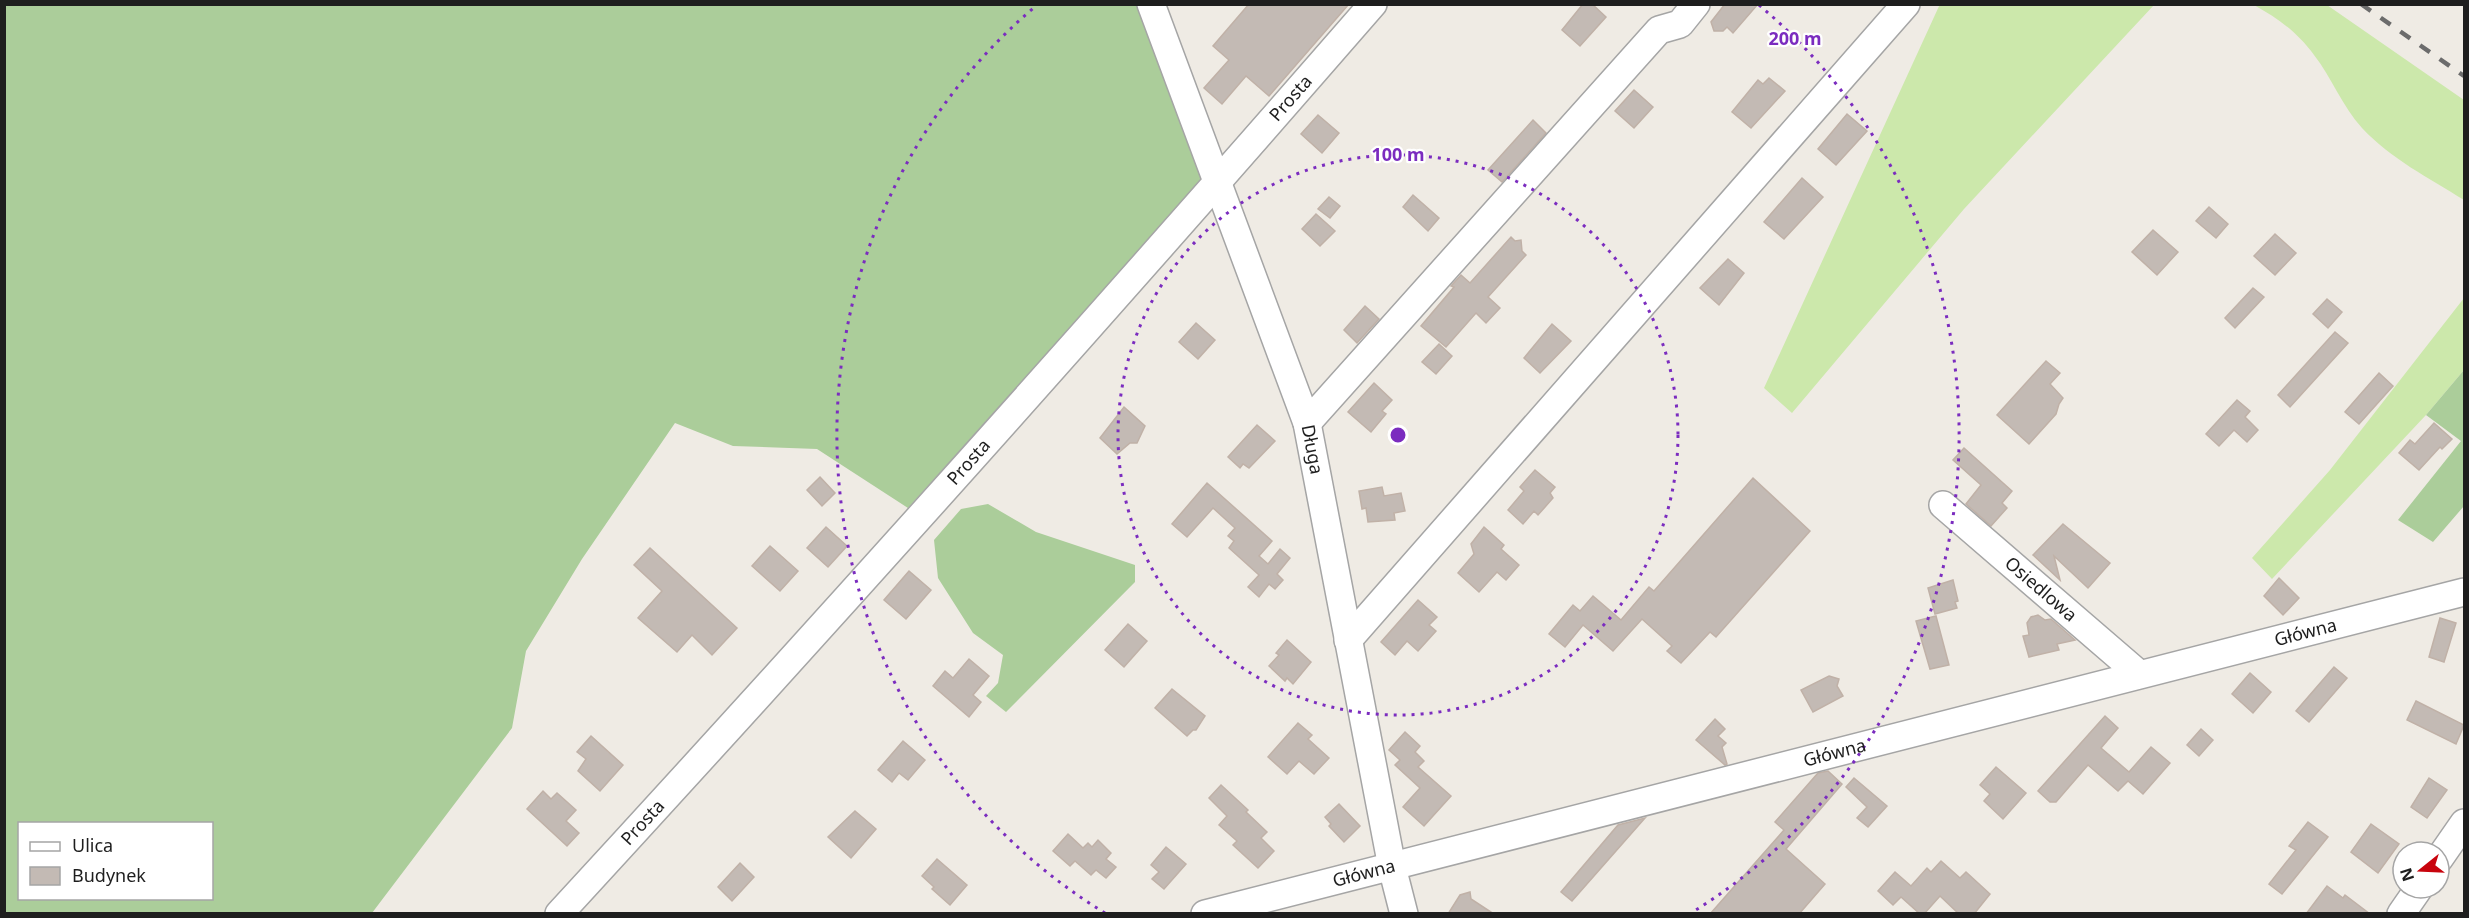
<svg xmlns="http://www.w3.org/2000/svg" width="2469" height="918" viewBox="0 0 2469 918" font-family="'Noto Sans',sans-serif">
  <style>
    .grass { fill: #cce8ab }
    .forest { fill: #abcd9a; fill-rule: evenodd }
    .building { fill: #c3bab4; stroke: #c0b1a7; stroke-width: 1.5 }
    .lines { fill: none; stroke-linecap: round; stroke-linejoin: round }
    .minor-casing { stroke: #a5a5a5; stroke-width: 30 }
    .minor { stroke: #fff; stroke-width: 27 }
    .rail { stroke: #6c6c6c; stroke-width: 4.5; stroke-dasharray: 12 12; stroke-linecap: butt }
    .ring { fill: none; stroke: #7b2cbf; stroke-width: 3; stroke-dasharray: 3 6 }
    .labels { text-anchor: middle; stroke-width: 4.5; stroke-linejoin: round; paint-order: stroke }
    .street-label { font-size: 18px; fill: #1e1e1e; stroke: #fff }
    .centre { fill: #7b2cbf; stroke: #fff; stroke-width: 3 }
    .ring-label { font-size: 18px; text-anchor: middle; font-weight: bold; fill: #7b2cbf; stroke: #fff; stroke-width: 4.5; stroke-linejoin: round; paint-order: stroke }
  </style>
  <rect width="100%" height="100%" fill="#efebe4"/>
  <g class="grass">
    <path d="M1940,4L2154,5L1964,209L1792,413L1764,388Z"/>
    <path d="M2254,5H2327L2464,100V200C2429,178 2391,159 2362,128C2342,106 2332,78 2314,55C2297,32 2279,19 2254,5Z"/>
    <path d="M2464,298V370L2426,415L2272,579L2252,558L2330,470Z"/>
  </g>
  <g class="forest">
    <path d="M5,5H1138L1205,182L908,508L817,449L733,446L675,423L582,559L526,651L512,728L372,913L5,914ZM20,824H212V898H20Z"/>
    <path d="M2464,370V506L2433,542L2398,520L2461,441L2426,415Z"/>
    <path d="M988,504L1036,532L1135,565V582L1006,712L986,696L998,683L1003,655L973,633L938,578L934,540L961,509Z"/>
  </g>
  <g class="building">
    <path d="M1249,4H1349L1269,96L1246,76L1222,104L1204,88L1229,60L1213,46Z"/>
    <path d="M1583,4H1592L1606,17L1580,46L1562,30Z"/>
    <path d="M1725,4H1758L1733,33L1727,27L1723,31H1714L1711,22Z"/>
    <path d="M1769,78L1785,91L1751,128L1732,112L1758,80L1763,84Z"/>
    <path d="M1634,90L1653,107L1634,128L1615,111Z"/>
    <path d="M1847,114L1867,131L1836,165L1818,149Z"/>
    <path d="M1318,115L1339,133L1322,153L1301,134Z"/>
    <path d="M1533,120L1546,133L1502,182L1488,170Z"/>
    <path d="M1802,178L1823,197L1784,239L1764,222Z"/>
    <path d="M1413,195L1439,218L1428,231L1403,207Z"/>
    <path d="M1329,197L1340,206L1330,218L1318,209Z"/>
    <path d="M2209,207L2228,224L2216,238L2196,221Z"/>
    <path d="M1316,214L1335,231L1320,246L1302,229Z"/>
    <path d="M2153,230L2178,252L2157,275L2132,252Z"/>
    <path d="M2275,234L2296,253L2275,275L2254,256Z"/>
    <path d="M1511,237L1515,241L1521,240L1522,251L1526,255L1488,297L1500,308L1486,323L1476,313L1446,347L1421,326L1454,287L1451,286L1461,275L1470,283Z"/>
    <path d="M1728,259L1744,273L1719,305L1700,288Z"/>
    <path d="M2253,288L2264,297L2235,328L2225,318Z"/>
    <path d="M2327,299L2342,312L2328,328L2313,314Z"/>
    <path d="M1365,306L1379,319L1357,343L1344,330Z"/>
    <path d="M1196,323L1215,340L1198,359L1179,342Z"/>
    <path d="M1552,324L1571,341L1540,373L1524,358Z"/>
    <path d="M2335,332L2348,343L2290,407L2278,395Z"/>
    <path d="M1439,344L1452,356L1436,374L1422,362Z"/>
    <path d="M2046,361L2060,373L2050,384L2063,398L2059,404L2056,414L2029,444L1997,415Z"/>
    <path d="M2379,373L2393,386L2359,424L2345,412Z"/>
    <path d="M1374,383L1392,400L1382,411L1386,414L1371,432L1348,412Z"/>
    <path d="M2237,400L2250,411L2245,417L2258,430L2247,442L2234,430L2219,446L2206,434Z"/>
    <path d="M1124,407L1145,426L1137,443H1130L1117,454L1100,438Z"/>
    <path d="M2434,423L2452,439L2442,449L2440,447L2419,470L2399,453L2410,440L2415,444Z"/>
    <path d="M1257,425L1275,441L1249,468L1243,464L1240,468L1228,457Z"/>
    <path d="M1964,448L2012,491L2002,503L2007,508L1991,526L1966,504L1981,485L1953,460Z"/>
    <path d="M1535,470L1555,487L1550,493L1553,498L1538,515L1534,511L1523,524L1508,510L1524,491L1520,487Z"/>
    <path d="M820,477L835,493L822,506L807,490Z"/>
    <path d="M1753,478L1810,531L1716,637L1710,632L1681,663L1667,651L1672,646L1642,619L1613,651L1583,625L1565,647L1549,634L1573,605L1580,611L1593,596L1621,620L1649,587L1654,591Z"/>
    <path d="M1207,483L1272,541L1259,556L1268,564L1280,549L1290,558L1277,574L1283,580L1275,589L1269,584L1259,597L1248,587L1259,575L1229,548L1234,541L1228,536L1235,528L1213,508L1187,537L1172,524Z"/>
    <path d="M1382,487L1384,496L1401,493L1405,511L1394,513L1395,520L1368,522L1366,508L1362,509L1359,491Z"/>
    <path d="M2063,524L2110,563L2088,588L2054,556L2060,580L2033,555Z"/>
    <path d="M826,527L847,546L828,567L807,548Z"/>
    <path d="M1484,527L1504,545L1501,549L1519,565L1506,580L1497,572L1479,592L1458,573L1474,554L1471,544Z"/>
    <path d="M770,546L798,571L780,591L752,566Z"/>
    <path d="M650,548L737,628L712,655L692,635L677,652L638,618L662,591L634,565Z"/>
    <path d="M909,571L931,590L906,619L884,600Z"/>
    <path d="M2279,578L2299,598L2283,615L2264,596Z"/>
    <path d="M1953,580L1958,601L1955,602L1957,608L1935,614L1928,588Z"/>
    <path d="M1418,600L1437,617L1429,625L1436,631L1418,651L1407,641L1395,655L1381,642Z"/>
    <path d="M2038,615L2045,620L2051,619L2075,640L2057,644L2059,650L2029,657L2023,636L2029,635L2027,623L2031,617Z"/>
    <path d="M1936,616L1949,665L1930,669L1916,621Z"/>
    <path d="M2440,618L2456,623L2444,662L2429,657Z"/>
    <path d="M1128,624L1147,641L1124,667L1105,650Z"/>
    <path d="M1287,640L1311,662L1293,684L1287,678L1285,681L1269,666L1279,655L1276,653Z"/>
    <path d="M969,659L989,676L973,695L981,702L969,717L933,686L945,671L953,678Z"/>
    <path d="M2334,667L2347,678L2309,722L2296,711Z"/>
    <path d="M2250,673L2271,692L2253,713L2232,694Z"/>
    <path d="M1829,676L1839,679L1837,686L1843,696L1813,712L1801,690Z"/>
    <path d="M1172,689L1205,716L1196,730H1193L1187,736L1155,708Z"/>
    <path d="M2416,701L2464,725L2456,744L2407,720Z"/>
    <path d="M2105,716L2118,728L2101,748L2129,772L2151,747L2170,763L2143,794L2128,781L2118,791L2088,765L2056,802H2050L2038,791Z"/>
    <path d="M1715,719L1725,729L1718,736L1726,743L1722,747L1727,764L1725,765L1696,740Z"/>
    <path d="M1298,723L1312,735L1308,739L1329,758L1314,774L1299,761L1287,774L1268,757Z"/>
    <path d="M2201,729L2213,740L2199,756L2187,745Z"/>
    <path d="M1405,732L1420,746L1415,752L1424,761L1418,767L1451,796L1424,826L1403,807L1420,788L1395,765L1400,760L1389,750Z"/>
    <path d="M591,736L623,765L600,791L578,771L586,759L577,752Z"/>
    <path d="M903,741L925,760L908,780L899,773L892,782L878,770Z"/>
    <path d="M1996,767L2026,793L2003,819L1984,801L1990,794L1980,785Z"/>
    <path d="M1828,771L1842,784L1786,849L1825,884L1799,914H1710L1784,830L1775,822L1818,773Z"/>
    <path d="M1854,778L1887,806L1868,827L1857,818L1867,807L1846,787Z"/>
    <path d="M2429,778L2447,790L2427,818L2411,807Z"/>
    <path d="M1221,785L1248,810L1246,812L1267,832L1261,838L1274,851L1258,868L1233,845L1237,841L1219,825L1227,816L1209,798Z"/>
    <path d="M543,791L551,799L557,793L576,810L566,821L579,833L567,846L527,809Z"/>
    <path d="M1339,804L1360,826L1344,842L1329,826L1331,824L1325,817Z"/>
    <path d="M855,811L876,829L851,858L828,837Z"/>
    <path d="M1645,818L1572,901L1561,892L1618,825Z"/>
    <path d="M2308,822L2328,837L2282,894L2269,884L2296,850L2289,846Z"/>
    <path d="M2371,824L2399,844L2378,873L2351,852Z"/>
    <path d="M1068,834L1083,848L1088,843L1092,847L1098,840L1111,853L1106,859L1116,867L1106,878L1096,870L1091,875L1075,861L1070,866L1053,851Z"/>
    <path d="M1166,847L1186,864L1164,889L1152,879L1159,872L1151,865Z"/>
    <path d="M937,859L967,885L950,905L932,889L934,887L922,876Z"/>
    <path d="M1941,861L1960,878L1966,872L1990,894L1974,914H1959L1940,896L1924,914H1920L1901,897L1893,905L1878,891L1895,872L1911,886L1927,868L1931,872Z"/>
    <path d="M740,863L754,877L732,901L718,887Z"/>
    <path d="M2327,886L2343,898L2345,895L2370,914H2306Z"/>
    <path d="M1470,892L1471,899L1494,914H1448L1460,895Z"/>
  </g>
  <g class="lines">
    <g class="minor-casing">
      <g id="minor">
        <path id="s1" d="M1151,4L1307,423L1392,867L1404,914"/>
        <path d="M1307,423L1659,30L1680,24L1696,4"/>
        <path id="s2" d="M1943,505L2139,674"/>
        <path d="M1348,640L1906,4"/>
        <path d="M2439,859L2464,823"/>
        <path id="s3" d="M559,914C835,614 1106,311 1373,4"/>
        <path id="s4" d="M1205,914L2464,592"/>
        <path d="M2401,914L2419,888"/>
      </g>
    </g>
    <use href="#minor" class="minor"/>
    <path class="rail" d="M2361,4L2464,76"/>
  </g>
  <g class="ring">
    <circle cx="1398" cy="435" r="280"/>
    <path d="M1105 913A561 561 0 0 1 1037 5M1759 5A561 561 0 0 1 1691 913"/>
  </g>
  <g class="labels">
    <g class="street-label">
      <text dy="6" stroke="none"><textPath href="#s3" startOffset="1096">Prosta</textPath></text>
      <text dy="6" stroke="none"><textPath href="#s1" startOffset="474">Długa</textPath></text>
      <text dy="6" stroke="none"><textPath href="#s3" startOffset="610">Prosta</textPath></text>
      <text dy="6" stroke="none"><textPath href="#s2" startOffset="129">Osiedlowa</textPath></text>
      <text dy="6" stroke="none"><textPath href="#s4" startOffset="1136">Główna</textPath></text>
      <text dy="6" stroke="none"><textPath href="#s4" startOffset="650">Główna</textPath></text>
      <text dy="6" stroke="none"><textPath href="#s3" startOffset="124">Prosta</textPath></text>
      <text dy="6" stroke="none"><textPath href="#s4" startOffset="164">Główna</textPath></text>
    </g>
  </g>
  <circle cx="1398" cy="435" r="9" class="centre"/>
  <g class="ring-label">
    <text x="1795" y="45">200 m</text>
    <text x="1398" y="161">100 m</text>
  </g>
  <rect width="2469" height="918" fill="none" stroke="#1e1e1e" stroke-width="12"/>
  <rect x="18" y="822" width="195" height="78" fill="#ffffff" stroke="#a5a5a5" stroke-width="1.5"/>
  <rect x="30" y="842" width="30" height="9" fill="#ffffff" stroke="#a5a5a5" stroke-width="1.5"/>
  <text x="72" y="852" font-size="18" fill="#1e1e1e">Ulica</text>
  <rect x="30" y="867" width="30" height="18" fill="#c3bab4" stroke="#a5a5a5" stroke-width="1.5"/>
  <text x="72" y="882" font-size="18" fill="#1e1e1e">Budynek</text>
  <g transform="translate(2421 870) rotate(252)"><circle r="28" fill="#ffffff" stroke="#a5a5a5" stroke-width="1.5"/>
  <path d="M0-4.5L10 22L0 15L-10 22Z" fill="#c8040d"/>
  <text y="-9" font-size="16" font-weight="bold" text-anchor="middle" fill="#1e1e1e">N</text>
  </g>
</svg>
